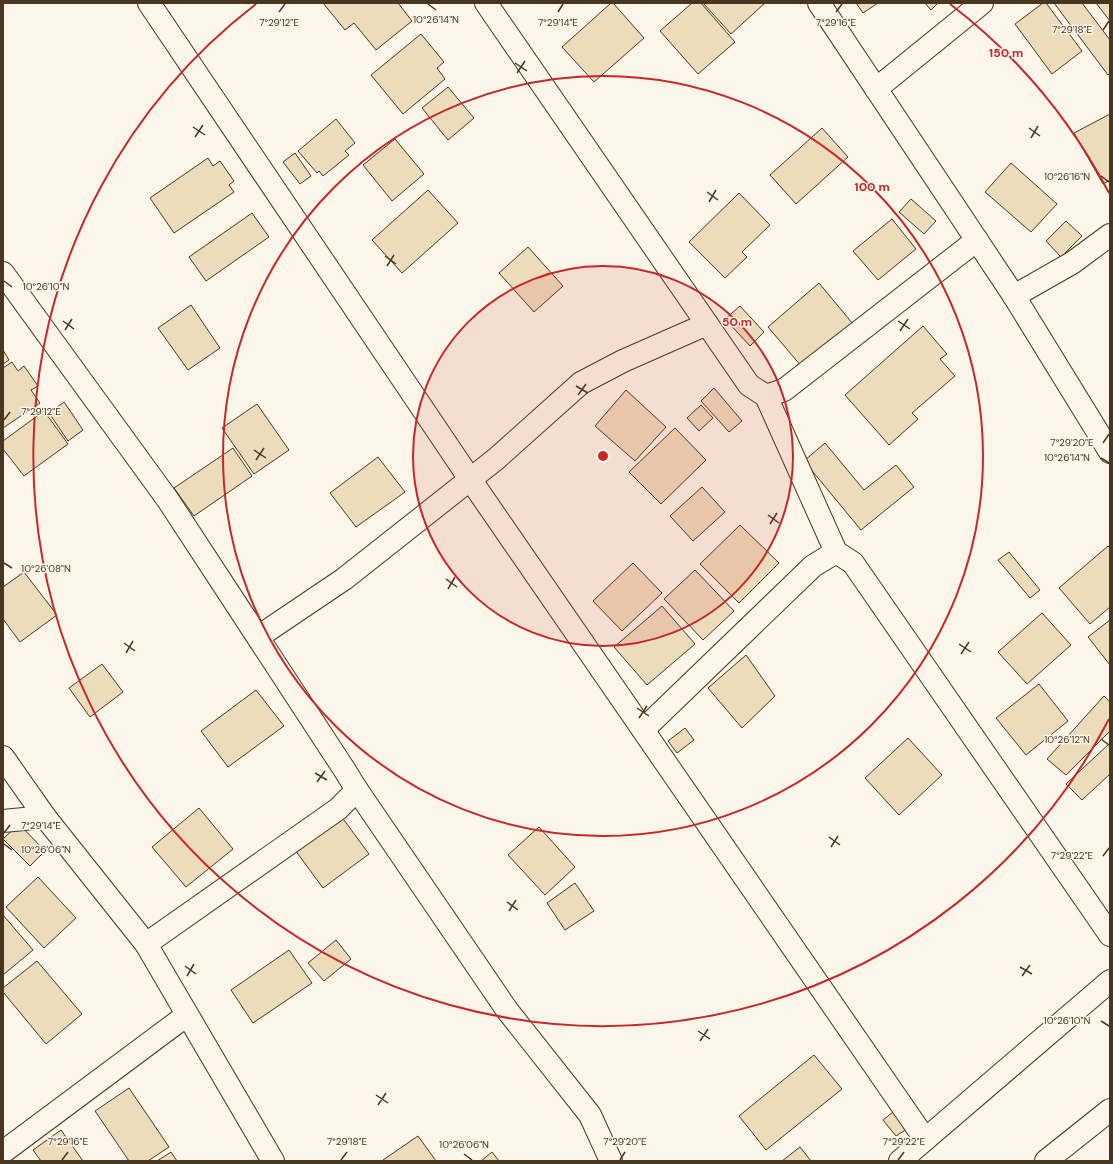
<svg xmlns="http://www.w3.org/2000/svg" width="1113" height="1164" viewBox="0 0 1113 1164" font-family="'DM Sans',sans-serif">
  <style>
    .building { fill: #ecdcbc; stroke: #4a3520 }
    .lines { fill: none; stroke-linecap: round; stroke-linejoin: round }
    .minor-casing { stroke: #4a3520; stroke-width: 24 }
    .minor { stroke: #fbf6e9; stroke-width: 22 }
    .ticks { fill: none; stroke: #4a3520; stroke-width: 1.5 }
    .ring { fill: none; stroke: #c62828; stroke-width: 2 }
    .ticks-label { font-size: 10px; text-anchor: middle; fill: #4a3520; stroke: #fbf6e9; stroke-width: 3; stroke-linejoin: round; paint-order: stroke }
    .centre { fill: #c62828; stroke: #fbf6e9; stroke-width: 2 }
    .ring-label { font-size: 12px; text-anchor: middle; font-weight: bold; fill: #c62828; stroke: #fbf6e9; stroke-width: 3; stroke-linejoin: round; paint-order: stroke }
  </style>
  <rect width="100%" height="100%" fill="#fbf6e9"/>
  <g class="building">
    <path d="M323,3H398L412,21L376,50L354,23L345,30Z"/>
    <path d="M611,3H613L644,38L594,82L562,47Z"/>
    <path d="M692,3H701L735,42L698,74L660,31Z"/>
    <path d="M703,3H765L731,34Z"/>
    <path d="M856,3H878L863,13Z"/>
    <path d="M925,3H938L931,10Z"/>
    <path d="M1043,3H1046L1082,51L1052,74L1015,24Z"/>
    <path d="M1054,3H1082L1110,40V73L1108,75Z"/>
    <path d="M1096,3H1110V21Z"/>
    <path d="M421,34L444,62L437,68L445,79L403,114L371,75Z"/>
    <path d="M448,87L474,118L448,140L422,108Z"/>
    <path d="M1110,114V180L1103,184L1074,133Z"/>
    <path d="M336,119L355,143L345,151L349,155L323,176L319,171L317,173L298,151Z"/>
    <path d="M822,128L848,157L796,204L770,175Z"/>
    <path d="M395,139L424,174L392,201L363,165Z"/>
    <path d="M295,153L311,176L300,184L283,162Z"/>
    <path d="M208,158L213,166L220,161L234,181L229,185L234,192L174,233L150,198Z"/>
    <path d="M1011,163L1057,204L1031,232L985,192Z"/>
    <path d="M428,190L458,223L402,273L372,240Z"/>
    <path d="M739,193L770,225L742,252L747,257L725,278L689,242Z"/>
    <path d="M911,199L936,221L924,234L899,212Z"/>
    <path d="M252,213L269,237L206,281L189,257Z"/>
    <path d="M892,219L916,249L878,280L853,251Z"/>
    <path d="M1066,221L1082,236L1061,257L1046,241Z"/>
    <path d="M528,247L563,286L534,312L499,273Z"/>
    <path d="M819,283L853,324L802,367L768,327Z"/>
    <path d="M191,305L220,348L188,370L158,328Z"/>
    <path d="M740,306L764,332L750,346L725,319Z"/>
    <path d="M923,326L947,354L940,359L955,376L912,413L918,419L889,445L845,395Z"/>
    <path d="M3,350L9,360L3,364Z"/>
    <path d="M12,362L18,371L24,366L38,386L31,390L40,403L3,428V368Z"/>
    <path d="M714,388L742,421L729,432L701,401Z"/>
    <path d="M626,390L666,427L635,461L595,426Z"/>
    <path d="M64,402L83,430L68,441L49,413Z"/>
    <path d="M257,404L289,450L254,474L222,428Z"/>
    <path d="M701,405L713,418L699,431L687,418Z"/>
    <path d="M44,411L68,444L24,476L3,449V441Z"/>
    <path d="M675,428L706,460L661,504L629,472Z"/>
    <path d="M825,443L864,490L896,465L914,487L861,530L804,461Z"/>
    <path d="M233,448L252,476L194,516L174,488Z"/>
    <path d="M378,457L405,492L356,527L330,493Z"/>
    <path d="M702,487L725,512L693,541L670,516Z"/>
    <path d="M740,525L779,563L739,603L700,564Z"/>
    <path d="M1108,546L1110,548V607L1090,624L1059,588Z"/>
    <path d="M1009,552L1040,590L1030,598L998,560Z"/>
    <path d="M633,563L662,593L622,631L593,601Z"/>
    <path d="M695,570L734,611L703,640L664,599Z"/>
    <path d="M24,572L57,615L20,642L3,619V587Z"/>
    <path d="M662,606L695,644L647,685L614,647Z"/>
    <path d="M1042,613L1071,645L1027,684L998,652Z"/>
    <path d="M1110,620V665L1088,637Z"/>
    <path d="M746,655L775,696L742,728L708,688Z"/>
    <path d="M102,664L123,692L90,717L69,688Z"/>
    <path d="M1039,684L1068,721L1026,755L996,718Z"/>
    <path d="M256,690L284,726L228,767L201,731Z"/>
    <path d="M1104,696L1110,702V731L1066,775L1047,759Z"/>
    <path d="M685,728L694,740L677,753L668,741Z"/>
    <path d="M908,738L942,775L899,815L865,778Z"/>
    <path d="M1110,743V774L1082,800L1066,784Z"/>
    <path d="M199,808L233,849L186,887L152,847Z"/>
    <path d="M341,816L369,854L323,888L295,850Z"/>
    <path d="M19,824L45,851L30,866L3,839Z"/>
    <path d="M539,827L575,867L545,895L508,855Z"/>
    <path d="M38,877L76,918L44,948L6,907Z"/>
    <path d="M575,883L594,911L565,930L547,903Z"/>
    <path d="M3,915L33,950L3,975Z"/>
    <path d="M336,940L351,959L324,981L308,963Z"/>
    <path d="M289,950L312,983L253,1023L231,990Z"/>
    <path d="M37,961L82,1014L46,1044L3,992V988Z"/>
    <path d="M814,1055L842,1089L766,1150L739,1116Z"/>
    <path d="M129,1088L169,1147L148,1161H129L95,1111Z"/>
    <path d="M893,1112L907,1129L896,1136L883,1120Z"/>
    <path d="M61,1130L83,1161H41L33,1150Z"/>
    <path d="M418,1136L436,1161H384L383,1160Z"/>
    <path d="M800,1147L811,1161H782Z"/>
    <path d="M171,1152L177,1161H157Z"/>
    <path d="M492,1152L499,1161H481Z"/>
  </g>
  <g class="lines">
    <g class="minor-casing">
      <g id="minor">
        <path d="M149,3L470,479L925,1139"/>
        <path d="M486,3L749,385L766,396L836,552L853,563L1110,935"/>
        <path d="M819,3L1014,296L1110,452"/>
        <path d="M876,89L982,3"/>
        <path d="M3,273L168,500L344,769L357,790L507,1010L590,1115L611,1161"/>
        <path d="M1014,296L1072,263L1110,235"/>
        <path d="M766,396L784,390L977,240"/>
        <path d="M258,637L344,579L496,459L581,383L623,361L707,324"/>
        <path d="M644,729L813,566L836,552"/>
        <path d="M3,757L45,817L146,944L273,1161"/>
        <path d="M3,821L45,817"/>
        <path d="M146,944L338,809L357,790"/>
        <path d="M3,1152L187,1015"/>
        <path d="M900,1161L1110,981"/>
        <path d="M1046,1161L1110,1110"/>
      </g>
    </g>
    <use href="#minor" class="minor"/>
  </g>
  <path class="ticks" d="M428,4L436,10M279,12L285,4M558,12L563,4M836,12L842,4M1103,30L1109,21M515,63L527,71M517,73L525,61M193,127L205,135M1029,128L1040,136M195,137L203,125M1031,138L1038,126M1101,176L1109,182M707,192L718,200M709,202L716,190M385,256L396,264M387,266L394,255M4,281L12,287M63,321L74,329M898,321L910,329M65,330L72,319M900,331L908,319M576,386L588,393M578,395L586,384M4,420L10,412M1103,443L1109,434M254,450L266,458M1101,458L1109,463M256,460L264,448M768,515L779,523M770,524L777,513M4,563L12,568M446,579L457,587M448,589L455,577M124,643L135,651M959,644L971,652M126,653L133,641M961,654L969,642M637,708L649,716M639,718L647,706M1101,739L1109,745M315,773L327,780M317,782L325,771M4,833L10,825M829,837L840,845M4,844L12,850M831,847L838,836M1103,856L1109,848M507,902L518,910M509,911L516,900M185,966L196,974M1020,967L1032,974M187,976L194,964M1022,976L1030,965M1101,1021L1109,1026M698,1031L710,1039M700,1041L708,1029M376,1095L388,1103M378,1105L386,1093M464,1154L472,1160M62,1160L68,1152M341,1160L347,1152M620,1160L625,1152M898,1160L904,1152"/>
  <circle cx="603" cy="456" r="190" fill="#c62828" fill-opacity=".12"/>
  <g class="ring">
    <circle cx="603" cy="456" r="190"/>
    <circle cx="603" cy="456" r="380"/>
    <path d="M1109 719A570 570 0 1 1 256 4M950 4A570 570 0 0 1 1109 193"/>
  </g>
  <g class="ticks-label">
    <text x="436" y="23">10°26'14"N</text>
    <text x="279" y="26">7°29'12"E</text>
    <text x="558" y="26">7°29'14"E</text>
    <text x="836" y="26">7°29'16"E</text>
    <text x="1072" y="33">7°29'18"E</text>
    <text x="1067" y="180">10°26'16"N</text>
    <text x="46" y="290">10°26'10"N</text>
    <text x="41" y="415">7°29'12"E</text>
    <text x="1072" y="446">7°29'20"E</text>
    <text x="1067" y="461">10°26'14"N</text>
    <text x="46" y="572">10°26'08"N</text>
    <text x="1067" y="743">10°26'12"N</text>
    <text x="41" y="829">7°29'14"E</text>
    <text x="46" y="853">10°26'06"N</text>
    <text x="1072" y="859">7°29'22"E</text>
    <text x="1067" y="1024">10°26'10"N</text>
    <text x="68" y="1145">7°29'16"E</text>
    <text x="347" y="1145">7°29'18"E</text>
    <text x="625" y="1145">7°29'20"E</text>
    <text x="904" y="1145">7°29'22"E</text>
    <text x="464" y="1148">10°26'06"N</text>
  </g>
  <circle cx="603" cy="456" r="6" class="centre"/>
  <g class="ring-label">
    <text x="1006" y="57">150 m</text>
    <text x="872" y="191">100 m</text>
    <text x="737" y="326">50 m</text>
  </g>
  <rect width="1113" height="1164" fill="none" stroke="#4a3520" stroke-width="8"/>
</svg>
